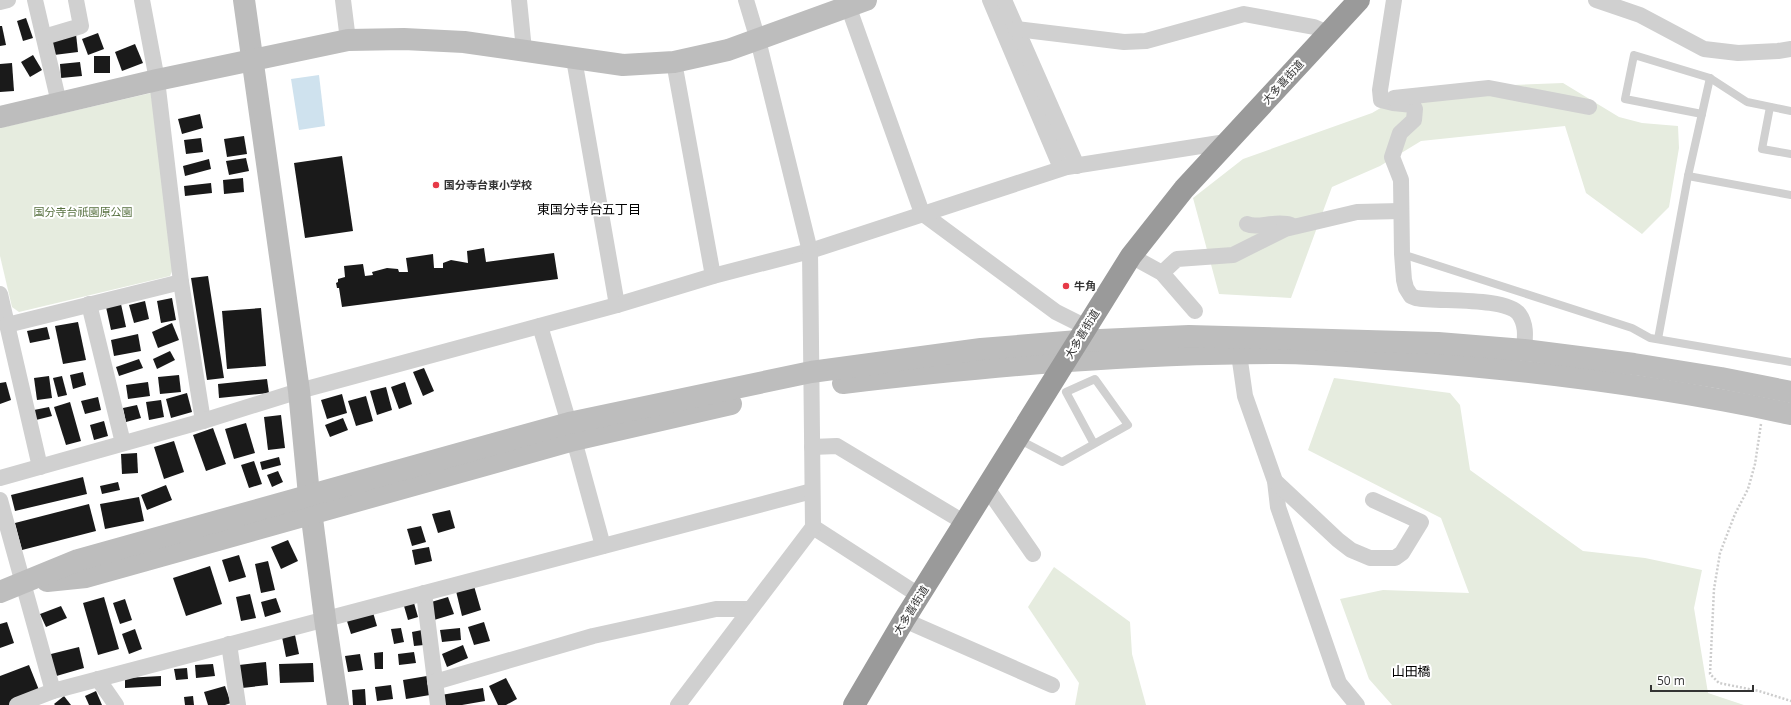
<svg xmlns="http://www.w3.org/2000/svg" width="1791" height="705" viewBox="0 0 1791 705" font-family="'Open Sans','Noto Sans JP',sans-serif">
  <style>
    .green { fill: #e6ecdf }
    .water { fill: #cfe2ee }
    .building { fill: #1a1a1a }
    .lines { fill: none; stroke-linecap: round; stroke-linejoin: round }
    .path { stroke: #cdcdcd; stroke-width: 2.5; stroke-dasharray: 2 2; stroke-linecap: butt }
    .lane { stroke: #d0d0d0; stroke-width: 8 }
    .street { stroke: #d0d0d0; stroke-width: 16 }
    .secondary { stroke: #bdbdbd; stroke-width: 22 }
    .highway { stroke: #9a9a9a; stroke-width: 22 }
    .poi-dot { fill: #e63946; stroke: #fff; stroke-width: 1.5 }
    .labels { text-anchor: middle; stroke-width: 4; stroke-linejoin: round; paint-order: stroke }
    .street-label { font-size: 11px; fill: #333; stroke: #fff }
    .poi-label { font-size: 11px; font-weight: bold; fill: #333; stroke: #fff; text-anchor: start }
    .park-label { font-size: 11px; fill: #56703f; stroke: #fff }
    .quarter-label { font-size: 13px; fill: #000; stroke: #fff }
  </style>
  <rect width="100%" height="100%" fill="#fff"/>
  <g class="green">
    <path d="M1563,83L1619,117L1642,123L1678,126L1679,148L1669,207L1642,234L1586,193L1565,126L1421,141L1380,166L1332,187L1291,298L1219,294L1193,198L1243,159L1372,113L1413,89Z"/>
    <path d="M151,93L173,269L170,276L19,312L12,307L0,256V128Z"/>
    <path d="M1334,378L1450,393L1460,405L1470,470L1583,551L1645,558L1702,570L1694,608L1708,693L1744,705H1392L1369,679L1340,599L1383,590L1469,593L1441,518L1308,450Z"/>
    <path d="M1054,567L1130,622L1132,654L1146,705H1075L1079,683L1028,607Z"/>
  </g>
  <path class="water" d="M319,75L325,126L299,130L291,79Z"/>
  <g class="building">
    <path d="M26,18L33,38L23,41L17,21Z"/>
    <path d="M0,26H2L6,45L0,46Z"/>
    <path d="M98,33L104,49L88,55L82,39Z"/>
    <path d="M76,34L78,52L54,55L52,38Z"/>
    <path d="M135,44L143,63L122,71L115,52Z"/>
    <path d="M33,55L42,70L30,77L21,62Z"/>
    <rect x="94" y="56" width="16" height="17"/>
    <path d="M80,62L82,76L61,78L60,64Z"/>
    <path d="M12,63L14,91L0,92V64Z"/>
    <path d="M200,114L203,128L182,134L178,119Z"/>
    <path d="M244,136L247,154L227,157L224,139Z"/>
    <path d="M201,138L203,152L186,154L184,140Z"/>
    <path d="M342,156L353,231L305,238L294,163Z"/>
    <path d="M246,158L249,171L229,175L226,161Z"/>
    <path d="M209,159L211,169L185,176L183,166Z"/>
    <path d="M243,178L244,192L224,194L223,180Z"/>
    <path d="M211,183L212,193L185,196L184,186Z"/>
    <path d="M484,248L486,262L554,253L558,279L342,307L339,288H337L336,283L338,282V279L345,277L344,266L363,264L365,276L373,275L372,272L387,268L398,269L399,272H408L406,258L433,254L434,268H443V263L451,260L468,263L467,251Z"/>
    <path d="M208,276L224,378L207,380L191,278Z"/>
    <path d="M172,298L176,320L161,323L157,301Z"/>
    <path d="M145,301L149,319L134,323L129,305Z"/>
    <path d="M121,304L126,327L111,330L106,307Z"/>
    <path d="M261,308L266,366L227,369L222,311Z"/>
    <path d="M78,322L86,360L63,364L55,326Z"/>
    <path d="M172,323L179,340L158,348L152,332Z"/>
    <path d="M47,327L50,339L30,343L27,331Z"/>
    <path d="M138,334L141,351L114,356L111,340Z"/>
    <path d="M170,351L175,360L157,369L153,359Z"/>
    <path d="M139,359L143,368L119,376L116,367Z"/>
    <path d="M424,368L434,391L423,396L413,372Z"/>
    <path d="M83,372L86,385L73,389L70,375Z"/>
    <path d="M179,375L181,392L160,394L158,377Z"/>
    <path d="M49,376L52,398L37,400L34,378Z"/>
    <path d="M62,376L67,395L58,397L53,378Z"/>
    <path d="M267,379L269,393L219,398L218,384Z"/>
    <path d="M6,382L11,400L0,404V383Z"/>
    <path d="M148,382L150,396L128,399L126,385Z"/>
    <path d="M405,382L412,404L399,409L391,387Z"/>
    <path d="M386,387L392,410L377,415L370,391Z"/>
    <path d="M187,393L192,412L171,418L166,399Z"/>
    <path d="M342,394L347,413L327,419L321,400Z"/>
    <path d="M366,396L373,421L356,426L348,401Z"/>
    <path d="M98,397L101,410L85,414L81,401Z"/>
    <path d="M161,400L164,417L149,420L146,402Z"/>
    <path d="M70,402L81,441L66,445L54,407Z"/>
    <path d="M137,405L141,418L126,422L123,408Z"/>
    <path d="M49,407L52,416L36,420L34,410Z"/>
    <path d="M281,415L285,448L268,450L264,417Z"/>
    <path d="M343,418L348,430L330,437L325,425Z"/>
    <path d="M104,421L108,436L94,440L90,425Z"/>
    <path d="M246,423L255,453L234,459L225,429Z"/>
    <path d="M213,428L226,464L206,471L193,435Z"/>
    <path d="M174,441L184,472L164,479L154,447Z"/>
    <path d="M137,453L138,473L122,474L121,454Z"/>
    <path d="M279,457L281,465L262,470L260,462Z"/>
    <path d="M254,461L262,484L249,488L241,465Z"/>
    <path d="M278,471L283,482L272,487L267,475Z"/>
    <path d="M83,477L87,494L15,511L11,495Z"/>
    <path d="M118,482L120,490L102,494L100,486Z"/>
    <path d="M166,485L172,500L147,510L141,495Z"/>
    <path d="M139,497L144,521L105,529L100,504Z"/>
    <path d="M89,504L96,531L22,550L15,523Z"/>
    <path d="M450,510L455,528L438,533L432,514Z"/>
    <path d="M421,526L426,542L412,546L407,529Z"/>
    <path d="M288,540L298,561L281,569L271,547Z"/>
    <path d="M429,547L432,561L415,565L412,550Z"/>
    <path d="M239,555L246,577L229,582L222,560Z"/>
    <path d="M268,561L275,590L261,593L255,564Z"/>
    <path d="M210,566L222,604L186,616L173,578Z"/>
    <path d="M474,586L481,610L462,616L456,591Z"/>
    <path d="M250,594L256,618L241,621L236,597Z"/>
    <path d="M104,597L119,649L98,655L83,603Z"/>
    <path d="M448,597L454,614L434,620L428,603Z"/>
    <path d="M276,598L281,612L265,617L261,602Z"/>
    <path d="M125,599L132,620L120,624L113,603Z"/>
    <path d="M414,603L418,617L408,620L404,606Z"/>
    <path d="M61,606L67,618L46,627L40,614Z"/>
    <path d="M372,609L377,626L351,634L346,618Z"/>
    <path d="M7,622L14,643L0,648V624Z"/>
    <path d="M484,622L490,641L474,645L468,627Z"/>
    <path d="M401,628L404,642L394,644L391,629Z"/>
    <path d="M460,628L461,640L442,642L440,630Z"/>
    <path d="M135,629L142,649L129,654L122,634Z"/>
    <path d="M422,630L424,645L414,646L412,632Z"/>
    <path d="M295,635L299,654L286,657L282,637Z"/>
    <path d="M463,645L468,658L447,667L442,654Z"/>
    <path d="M79,647L84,668L53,677L47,655Z"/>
    <path d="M383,652V669H375L374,653Z"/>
    <path d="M414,652L416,663L399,665L398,654Z"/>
    <path d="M360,654L363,670L348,672L345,656Z"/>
    <path d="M266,662L268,685L242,688L239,665Z"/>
    <path d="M313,663L314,682L280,683L279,664Z"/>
    <path d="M213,664L215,676L196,678L195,665Z"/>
    <path d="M29,665L41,695L17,705H0V676Z"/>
    <path d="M187,668L188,679L176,680L174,669Z"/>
    <path d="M161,676V686L125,688V678Z"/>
    <path d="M427,676L430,695L406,699L403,680Z"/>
    <path d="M506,678L517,699L506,705H498L489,686Z"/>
    <path d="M391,685L393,699L377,701L375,687Z"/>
    <path d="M225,686L231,703L225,705H208L204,692Z"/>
    <path d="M483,688L485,701L462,705H442L441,695Z"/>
    <path d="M365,689L366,705H353L352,690Z"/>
    <path d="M96,691L102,705H89L85,696Z"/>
    <path d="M64,696L71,705H55L54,704Z"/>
    <path d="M193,696L194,705H185L184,697Z"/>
  </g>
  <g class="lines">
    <path class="path" d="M1761,424L1755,464L1748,489L1735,514L1720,553L1714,589L1710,674L1719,683L1759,691L1791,701"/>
    <g class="lane">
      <path d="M1770,107L1762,149L1791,154"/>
      <path d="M1702,114L1625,99L1634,55L1710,78L1747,102L1791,111"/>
      <path d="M1688,176L1791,195"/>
      <path d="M1402,254L1632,328L1650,338L1791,362"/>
      <path d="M1658,339L1688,176L1710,78"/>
      <path d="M1018,439L1062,462L1128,425L1095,379L1066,392L1094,444"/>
    </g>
    <g class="street">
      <path d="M35,0L59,103"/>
      <path d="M142,0L157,80L181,282L203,421"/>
      <path d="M343,0L348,40"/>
      <path d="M519,0L524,50"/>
      <path d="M846,0L922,213L1056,312L1086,327"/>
      <path d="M990,0L1061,168"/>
      <path d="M1004,0L1077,166"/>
      <path d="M1394,0L1380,90L1381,100L1393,103L1413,105L1415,109L1414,120L1400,133L1392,157L1401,180L1402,254L1404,280L1406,288L1411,296L1416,298C1439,302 1506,297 1519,314C1527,325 1525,338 1524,350"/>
      <path d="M1596,0L1640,15L1704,49L1738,53L1778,51L1791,49"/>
      <path d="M0,2L8,0"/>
      <path d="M1016,29L1124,42L1146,41L1244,14L1314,27L1328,33"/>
      <path d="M44,37L81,26L76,0"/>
      <path d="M574,59L617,305"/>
      <path d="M674,62L713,276"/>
      <path d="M1394,98L1489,88L1589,107"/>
      <path d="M1247,224C1257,229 1276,220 1291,225"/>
      <path d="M1131,256L1162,273L1195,311"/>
      <path d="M1162,273L1177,259L1233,255L1285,229L1357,212L1401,211"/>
      <path d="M0,294L40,467"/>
      <path d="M89,304L123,443"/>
      <path d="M7,325L181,282"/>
      <path d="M540,326L574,440L603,546"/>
      <path d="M1239,354L1245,396L1275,481L1278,507L1339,683L1357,705"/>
      <path d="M812,447L837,446L965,523"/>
      <path d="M0,478L203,421L299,391L617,305L713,276L810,251L1067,167L1226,142"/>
      <path d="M1275,481L1338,540L1351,550L1370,558H1395L1402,553L1421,522L1373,500"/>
      <path d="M987,488L1033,554"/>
      <path d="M0,500L53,691"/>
      <path d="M813,527L920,596"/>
      <path d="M424,593L438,705"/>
      <path d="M904,620L1052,685"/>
      <path d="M229,644L238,705"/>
      <path d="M98,679L116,705"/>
      <path d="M435,682L593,636L716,609H750"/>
      <path d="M17,705L53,691L812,491"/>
      <path d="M678,705L813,527L810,251L758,40L746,0"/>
    </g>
    <g class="secondary">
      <path d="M244,0L299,391L309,495L325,619L338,705"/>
      <path d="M0,117L157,80L348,40L404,39L464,42L623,65L674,62L728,50L866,0"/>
      <path d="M843,383C988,366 1133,353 1278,353C1322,353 1367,358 1412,361C1539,371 1666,387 1791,414"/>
      <path d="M47,581L86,577L574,440L731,404"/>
      <path d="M0,592L78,560L569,423L811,372L981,349L1078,341L1189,336L1438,343L1524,350L1634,364L1721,378L1791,392"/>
    </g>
    <path class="highway" d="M854,705L904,620L1131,256L1184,189L1359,0"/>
  </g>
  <g class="poi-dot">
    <circle cx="436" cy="185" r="4"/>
    <circle cx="1066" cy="286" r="4"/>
  </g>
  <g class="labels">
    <g class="street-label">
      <text transform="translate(1283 82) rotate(-48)" y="4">大多喜街道</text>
      <text transform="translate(1082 334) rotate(-59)" y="4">大多喜街道</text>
      <text transform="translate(911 610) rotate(-58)" y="4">大多喜街道</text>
    </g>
    <g class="poi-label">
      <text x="444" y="189">国分寺台東小学校</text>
      <text x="1074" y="290">牛角</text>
    </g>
    <g class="park-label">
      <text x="83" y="216">国分寺台祇園原公園</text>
    </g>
    <g class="quarter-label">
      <text x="589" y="214">東国分寺台五丁目</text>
      <text x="1411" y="676">山田橋</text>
    </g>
  </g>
  <path d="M1651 685v6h102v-6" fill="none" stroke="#333333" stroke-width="2"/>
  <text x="1657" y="685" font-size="12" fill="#333333" stroke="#ffffff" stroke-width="3" paint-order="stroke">50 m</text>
</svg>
